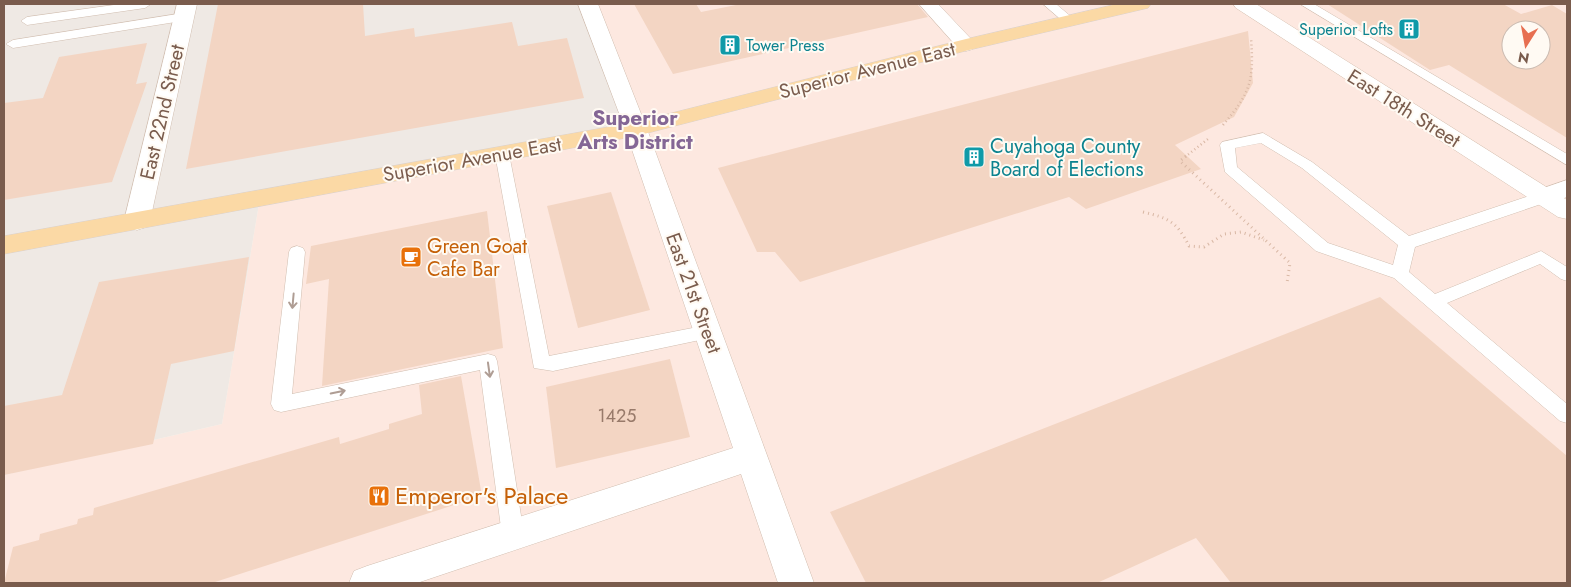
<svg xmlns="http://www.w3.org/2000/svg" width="1571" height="587" viewBox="0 0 1571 587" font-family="Jost,sans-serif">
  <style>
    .commercial { fill: #fde8e0; fill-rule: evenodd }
    .industrial { fill: #efe9e4 }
    .building { fill: #f3d5c3; fill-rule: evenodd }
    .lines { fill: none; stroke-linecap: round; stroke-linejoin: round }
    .service-casing { stroke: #d1beb0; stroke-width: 1 }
    .minor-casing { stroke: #d1beb0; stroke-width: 1 }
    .secondary-casing { stroke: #d6c0b0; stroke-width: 1 }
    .primary-casing { stroke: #dad1cd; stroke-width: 1 }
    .path-far1 { stroke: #d9b8a5; stroke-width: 2.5; stroke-dasharray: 1 3; stroke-linecap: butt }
    .path { stroke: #d9b8a5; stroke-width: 3; stroke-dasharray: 1 4; stroke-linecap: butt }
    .service { fill: #fff; fill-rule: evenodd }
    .minor { fill: #fff; fill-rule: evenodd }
    .secondary { fill: #fff; fill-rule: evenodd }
    .primary { fill: #fbd9a5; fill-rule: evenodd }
    .oneway { stroke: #af9d94 }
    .labels { text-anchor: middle; stroke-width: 4; stroke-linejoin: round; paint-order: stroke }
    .far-culture-label { font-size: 16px; fill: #0d838f; stroke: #fffaf3; text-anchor: end }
    .number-label { font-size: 18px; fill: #987a6a }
    .street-label { font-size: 20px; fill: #7a5c4d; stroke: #fffaf3 }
    .culture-label { font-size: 20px; fill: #0d838f; stroke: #fffaf3; text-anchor: start }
    .food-label { font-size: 20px; fill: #c56008; stroke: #fffaf3; text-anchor: start }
    .neighbourhood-label { font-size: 21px; font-weight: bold; fill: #846695; stroke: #fffaf3 }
    .near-food-label { font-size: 24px; fill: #c56008; stroke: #fffaf3; text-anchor: start }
  </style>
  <rect width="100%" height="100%" fill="#fdf6ec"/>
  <path class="commercial" d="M588,4H1567V583H4V475L222,424L260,198L622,94ZM1511,30H1541V60H1511Z"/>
  <path class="industrial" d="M4,4H588L637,129L260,198L222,424L4,475Z"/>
  <g class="building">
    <path d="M218,4H363L365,36L414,28L415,37L512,22L518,46L567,38L584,98L186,169Z"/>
    <path d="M634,4H696L701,12L741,4H917L928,17L673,74Z"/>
    <path d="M1327,4H1503L1521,14L1552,5L1567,14V138L1449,65L1430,70ZM1511,30H1541V60H1511Z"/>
    <path d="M1248,31L1253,83L1234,117L1175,145L1201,169L1086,209L1069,197L800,282L775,252H757L718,168Z"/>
    <path d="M147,43L136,84L147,82L112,182L4,200V103L43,98L59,57Z"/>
    <path d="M611,192L650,310L578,328L547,206Z"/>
    <path d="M487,211L503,348L322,386L329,279L306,284L311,246Z"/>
    <path d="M249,257L234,351L171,364L153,444L4,475V406L62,395L99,282Z"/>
    <path d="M1380,297L1567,456V583H1231L1196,538L1097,583H866L830,512Z"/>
    <path d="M670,359L690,437L556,468L546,387Z"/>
    <path d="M461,376L482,496L212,583H4L13,547L39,540L40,534L77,524L78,519L93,515L94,508L339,437L340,444L389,429V424L422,414L419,385Z"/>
  </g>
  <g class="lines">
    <g class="service-casing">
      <g id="service">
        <path d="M121,4H151L145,8L27,25L21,21L27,17Z"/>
        <path d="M1043,4H1056L1075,20L1069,24L1065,23Z"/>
        <path d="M1300,4H1314L1567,154V165Z"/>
        <path d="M184,13L190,17L188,20L13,48L6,44L13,40Z"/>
        <path d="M1263,133L1312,162L1409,236L1538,193H1550L1552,197L1550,201L1415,247L1409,272L1435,294L1541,251L1567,267V281L1561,279L1540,264L1447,303L1567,404V423L1560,421L1394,278L1316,251L1225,172L1220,145L1222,142ZM1261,143L1302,168L1398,245L1393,265L1328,243L1237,167L1235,148Z"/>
        <path d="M502,149L509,154L549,356L708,325L714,327L717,332L714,337L553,371L534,368L495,154Z"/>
        <path d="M297,246L303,248L305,252L292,394L488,354L495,356L497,361L524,535L521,542L513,545L505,542L502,535L480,370L281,412L274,410L271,404L289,252L291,248Z"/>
      </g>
    </g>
    <g class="minor-casing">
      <g id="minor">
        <path d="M177,4H197L150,221L146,227L137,230L128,227L124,221Z"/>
        <path d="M578,4H598L647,129L814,583H778L741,474L417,583H349L354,571L367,566L733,448L625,129Z"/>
        <path d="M919,4H938L973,41L976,45L973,49L966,51L959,49Z"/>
        <path d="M1567,180V197L1544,205L1535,203L1532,197L1535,191Z"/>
      </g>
    </g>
    <g class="secondary-casing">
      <path id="secondary" d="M1233,4H1256L1567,200V219L1558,217L1236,8Z"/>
    </g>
    <g class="primary-casing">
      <path id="primary" d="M1117,4H1151L1148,8L969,50L636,136L4,254V236L636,122L966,39Z"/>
    </g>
    <g class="path-far1">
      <path d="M1223,125C1251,92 1254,81 1251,38"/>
      <path d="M1185,157L1208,139"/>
    </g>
    <g class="path">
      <path d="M1186,156L1180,161L1290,263L1287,283"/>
      <path d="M1143,212C1169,218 1177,222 1189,246L1204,247L1224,234L1241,232L1264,240"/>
    </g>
    <use href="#service" class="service"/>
    <use href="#minor" class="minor"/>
    <use href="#secondary" class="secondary"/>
    <use href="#primary" class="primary"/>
  </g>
  <defs><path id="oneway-shaft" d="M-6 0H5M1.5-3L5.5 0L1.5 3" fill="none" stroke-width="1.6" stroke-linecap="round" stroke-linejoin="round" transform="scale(1.25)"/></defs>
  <g class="oneway">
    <use href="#oneway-shaft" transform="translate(293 301) rotate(95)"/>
    <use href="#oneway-shaft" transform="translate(489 370) rotate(82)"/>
    <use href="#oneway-shaft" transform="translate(338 392) rotate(-12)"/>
  </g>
  <defs>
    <g id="building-square" transform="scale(1.125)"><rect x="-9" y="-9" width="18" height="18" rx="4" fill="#0f9aa8" stroke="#fffaf3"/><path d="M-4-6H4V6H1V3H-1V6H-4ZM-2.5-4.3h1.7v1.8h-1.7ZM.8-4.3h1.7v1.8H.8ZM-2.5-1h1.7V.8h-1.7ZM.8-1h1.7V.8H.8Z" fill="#fff"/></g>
    <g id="cafe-square" transform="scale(1.125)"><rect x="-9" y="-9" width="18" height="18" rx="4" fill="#e8710a" stroke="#fffaf3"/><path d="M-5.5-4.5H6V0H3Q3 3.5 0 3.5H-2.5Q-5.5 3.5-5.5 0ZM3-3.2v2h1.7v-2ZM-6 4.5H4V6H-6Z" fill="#fff"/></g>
    <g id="restaurant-square" transform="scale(1.125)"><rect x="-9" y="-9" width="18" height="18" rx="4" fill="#e8710a" stroke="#fffaf3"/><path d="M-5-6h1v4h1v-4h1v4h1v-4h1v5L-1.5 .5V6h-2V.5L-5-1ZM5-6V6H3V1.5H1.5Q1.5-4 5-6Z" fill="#fff"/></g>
  </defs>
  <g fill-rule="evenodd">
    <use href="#building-square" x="1409" y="29"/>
    <use href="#building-square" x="730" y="45"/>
    <use href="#building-square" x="974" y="157"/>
    <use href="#cafe-square" x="411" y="257"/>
    <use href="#restaurant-square" x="379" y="496"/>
  </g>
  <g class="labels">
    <g class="far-culture-label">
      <text x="1393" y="35">Superior Lofts</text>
      <text x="746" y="51" text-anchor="start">Tower Press</text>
    </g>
    <g class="number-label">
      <text x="617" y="422">1425</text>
    </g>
    <g class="street-label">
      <text transform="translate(867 70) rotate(-14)" y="7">Superior Avenue East</text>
      <text transform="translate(1404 108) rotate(32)" y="7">East 18th Street</text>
      <text transform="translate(162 112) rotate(-77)" y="7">East 22nd Street</text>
      <text transform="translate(472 159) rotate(-10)" y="7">Superior Avenue East</text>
      <text transform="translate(694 293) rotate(70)" y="7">East 21st Street</text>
    </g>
    <g class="culture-label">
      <text x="990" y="153">Cuyahoga County<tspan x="990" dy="23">Board of Elections</tspan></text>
    </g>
    <g class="food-label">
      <text x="427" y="253">Green Goat<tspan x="427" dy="23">Cafe Bar</tspan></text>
    </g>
    <g class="neighbourhood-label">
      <text x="635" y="125">Superior<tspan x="635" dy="24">Arts District</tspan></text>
    </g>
    <g class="near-food-label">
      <text x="395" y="504">Emperor's Palace</text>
    </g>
  </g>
  <rect width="1571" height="587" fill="none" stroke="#7a5c4d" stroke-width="10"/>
  <g transform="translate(1526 45) rotate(191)"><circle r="24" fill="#fffaf3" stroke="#cabbb1"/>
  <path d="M0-4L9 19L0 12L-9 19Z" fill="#e76f51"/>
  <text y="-8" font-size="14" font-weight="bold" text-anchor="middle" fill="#7a5c4d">N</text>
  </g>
</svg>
